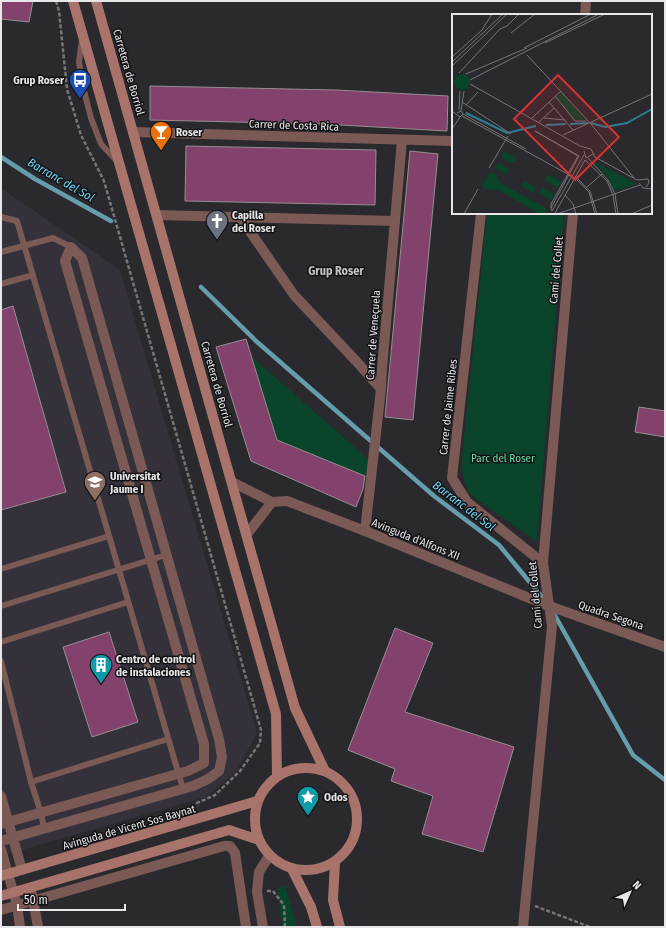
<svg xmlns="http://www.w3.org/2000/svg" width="666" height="928" viewBox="0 0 666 928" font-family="'Fira Sans Condensed',sans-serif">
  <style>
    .built { fill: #34313b }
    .green { fill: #09442b }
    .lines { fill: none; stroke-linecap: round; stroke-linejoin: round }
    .stream { stroke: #669dad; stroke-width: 4.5 }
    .building { fill: #82426b; stroke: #958f92 }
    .path { stroke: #767579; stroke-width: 2.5; stroke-dasharray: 4 2; stroke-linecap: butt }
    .lane { stroke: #7b5954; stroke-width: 6 }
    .street { stroke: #7b5954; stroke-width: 10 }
    .secondary { stroke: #a8736b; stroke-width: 10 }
    .labels { text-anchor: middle; stroke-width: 3; stroke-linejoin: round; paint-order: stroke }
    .street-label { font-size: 11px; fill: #e7e7e9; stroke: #121214 }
    .poi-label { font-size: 11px; font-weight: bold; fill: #e7e7e9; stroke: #121214; text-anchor: start }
    .park-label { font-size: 11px; fill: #6edda4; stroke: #121214 }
    .water-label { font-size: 12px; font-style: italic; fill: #6ed7f5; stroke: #121214 }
    .neighbourhood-label { font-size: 12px; font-weight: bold; fill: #c4c2c7; stroke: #121214 }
    .inset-river { fill: none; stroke: #2f7d93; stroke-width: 2 }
    .inset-road { fill: none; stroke: #767578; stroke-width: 1 }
    .view { fill: #d73232; fill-opacity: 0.15; stroke: #d73232; stroke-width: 2 }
    .inset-edge { fill: none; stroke: #e7e7e9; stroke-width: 2 }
  </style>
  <rect width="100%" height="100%" fill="#2a292d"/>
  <path class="built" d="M1,188L120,270L257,733L236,772L206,797L1,856Z"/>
  <g class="green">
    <path d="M487,213H564L537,542L468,493L461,467Z"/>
    <path d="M252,357L368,459V477L277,440Z"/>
    <path d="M285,886L297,927H282L277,888Z"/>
  </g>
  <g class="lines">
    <g class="stream">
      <path d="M1,157L35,179L111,221"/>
      <path d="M201,287L256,341L434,496L499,545L547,603"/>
      <path d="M553,612L633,755L665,780"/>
    </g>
  </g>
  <g class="building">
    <path d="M1,1H33L29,22L1,19Z"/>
    <path d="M150,86L336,90L448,96L447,131L322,124L150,120Z"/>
    <path d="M186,146L376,150L375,205L185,201Z"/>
    <path d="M410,151L438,154L413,420L385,417Z"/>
    <path d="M13,306L66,492L1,510V310Z"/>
    <path d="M246,339L277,440L365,476L363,489L356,507L251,461L216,347Z"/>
    <path d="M639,407L665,411V437L635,432Z"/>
    <path d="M395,628L433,643L405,712L514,747L483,852L422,834L433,796L391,781L395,769L348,750Z"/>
    <path d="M109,632L138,722L92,737L63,647Z"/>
  </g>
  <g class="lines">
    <g class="path">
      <path d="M56,1L59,11L67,89L81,135L104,181L261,730L260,743L240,771L215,795L197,803L198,806"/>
      <path d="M267,891H273L284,905L285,927"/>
      <path d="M535,906L590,927"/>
    </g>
    <g class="lane">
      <path d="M82,39L79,62L83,87L91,118L101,144L116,160"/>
      <path d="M1,217L17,221L183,789"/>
      <path d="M1,252L53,238L71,247"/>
      <path d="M1,284L33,275"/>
      <path d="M1,569L109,536"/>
      <path d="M1,606L166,555"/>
      <path d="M1,642L128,602"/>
      <path d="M1,661L31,782L41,813L44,828"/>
      <path d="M31,782L168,739"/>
    </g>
    <g class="street">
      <path d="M585,15L586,1"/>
      <path d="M133,132L453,141"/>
      <path d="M481,213L452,478L467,502L543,563"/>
      <path d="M157,215L395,221"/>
      <path d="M240,217L294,295L357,362L381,389"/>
      <path d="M232,482L272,502L287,501L365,531L549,606L665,647"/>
      <path d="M365,531L381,389L382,369L402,140"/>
      <path d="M247,534L272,502"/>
      <path d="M1,796L22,870"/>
      <path d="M1,824L188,771L204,763V744L65,261L71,247L82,258L219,739L222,757L219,771L208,779L193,786L1,841"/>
      <path d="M1,849L17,905L20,927"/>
      <path d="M32,894L38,927"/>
      <path d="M1,910L224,846H230L235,853L246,927"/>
      <path d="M263,927L257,892L259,872L269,856"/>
      <path d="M523,927L552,626L543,563L573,213"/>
    </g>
    <g class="secondary">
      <path d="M73,1L276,714L277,775"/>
      <path d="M96,1L295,708L324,769"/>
      <circle cx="306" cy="819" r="51"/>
      <path d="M335,862L333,900L340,927"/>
      <path d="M292,869L311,907L317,927"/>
      <path d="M1,876L257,801"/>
      <path d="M1,896L229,830L259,840"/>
    </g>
  </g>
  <defs>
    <g id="bus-pin" transform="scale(1.15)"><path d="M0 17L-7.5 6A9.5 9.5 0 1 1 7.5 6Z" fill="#1a4fb4" stroke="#121214"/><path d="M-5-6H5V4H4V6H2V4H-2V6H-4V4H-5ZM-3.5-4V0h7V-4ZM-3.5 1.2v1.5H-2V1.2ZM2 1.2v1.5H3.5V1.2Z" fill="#fff"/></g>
    <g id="bar-pin" transform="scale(1.15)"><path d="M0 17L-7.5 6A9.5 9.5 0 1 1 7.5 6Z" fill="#e8710a" stroke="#121214"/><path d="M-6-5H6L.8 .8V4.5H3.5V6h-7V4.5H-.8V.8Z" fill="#fff"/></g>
    <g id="church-pin" transform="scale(1.15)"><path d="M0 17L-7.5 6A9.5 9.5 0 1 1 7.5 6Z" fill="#6b7280" stroke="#121214"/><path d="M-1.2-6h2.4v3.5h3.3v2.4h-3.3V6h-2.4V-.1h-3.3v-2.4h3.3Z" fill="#fff"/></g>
    <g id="university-pin" transform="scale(1.15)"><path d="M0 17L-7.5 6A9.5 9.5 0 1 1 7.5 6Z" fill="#8d6e63" stroke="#121214"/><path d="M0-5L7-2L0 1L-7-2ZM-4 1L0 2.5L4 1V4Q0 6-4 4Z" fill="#fff"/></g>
    <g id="building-pin" transform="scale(1.15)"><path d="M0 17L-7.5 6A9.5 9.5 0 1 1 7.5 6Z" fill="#0f9aa8" stroke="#121214"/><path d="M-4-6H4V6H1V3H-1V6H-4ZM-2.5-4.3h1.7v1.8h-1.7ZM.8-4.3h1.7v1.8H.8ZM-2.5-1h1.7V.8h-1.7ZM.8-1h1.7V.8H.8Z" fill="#fff"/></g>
    <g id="sight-pin" transform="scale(1.15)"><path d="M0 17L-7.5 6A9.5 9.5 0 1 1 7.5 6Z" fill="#0f9aa8" stroke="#121214"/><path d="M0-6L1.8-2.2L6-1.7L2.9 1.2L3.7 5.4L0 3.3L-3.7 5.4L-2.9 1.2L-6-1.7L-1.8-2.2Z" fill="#fff"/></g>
  </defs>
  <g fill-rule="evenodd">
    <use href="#bus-pin" x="80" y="80"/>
    <use href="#bar-pin" x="161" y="132"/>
    <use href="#church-pin" x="217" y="221"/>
    <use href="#university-pin" x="95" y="482"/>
    <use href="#building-pin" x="101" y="665"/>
    <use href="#sight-pin" x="308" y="797"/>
  </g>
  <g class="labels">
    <g class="street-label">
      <text transform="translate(129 72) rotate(74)" y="4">Carretera de Borriol</text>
      <text transform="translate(294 125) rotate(2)" y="4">Carrer de Costa Rica</text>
      <text transform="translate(556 270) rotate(-85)" y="4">Camí del Collet</text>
      <text transform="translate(373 335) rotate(-86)" y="4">Carrer de Veneçuela</text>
      <text transform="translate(217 384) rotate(74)" y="4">Carretera de Borriol</text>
      <text transform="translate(448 407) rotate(-84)" y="4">Carrer de Jaime Ribes</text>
      <text transform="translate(416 539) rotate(22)" y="4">Avinguda d'Alfons XII</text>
      <text transform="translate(535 595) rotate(-95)" y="4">Camí del Collet</text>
      <text transform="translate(611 615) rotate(19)" y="4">Quadra Segona</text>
      <text transform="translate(129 827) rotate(-16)" y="4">Avinguda de Vicent Sos Baynat</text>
    </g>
    <g class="poi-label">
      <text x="64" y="84" text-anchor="end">Grup Roser</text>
      <text x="176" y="136">Roser</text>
      <text x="232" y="219">Capilla<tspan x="232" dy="13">del Roser</tspan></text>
      <text x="110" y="480">Universitat<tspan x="110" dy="13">Jaume I</tspan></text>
      <text x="116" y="663">Centro de control<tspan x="116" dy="13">de instalaciones</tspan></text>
      <text x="324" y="801">Odos</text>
    </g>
    <g class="park-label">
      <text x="503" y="462">Parc del Roser</text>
    </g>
    <g class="water-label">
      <text transform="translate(61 180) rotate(30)" y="4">Barranc del Sol</text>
      <text transform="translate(464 506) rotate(37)" y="4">Barranc del Sol</text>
    </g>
    <g class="neighbourhood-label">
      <text x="336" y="275">Grup Roser</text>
    </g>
  </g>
  <g transform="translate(452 14)">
    <rect width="200" height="200" fill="#2a292d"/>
    <path d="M2 68a8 8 0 1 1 16 0a8 8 0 1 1-16 0ZM109,78L133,106H123L104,83ZM51,137L64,144L63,147L59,149L50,144ZM139,146L183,169L184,170L163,177L153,159ZM47,149L56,154L55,161L42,153ZM37,159H42L50,170L96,195L93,200H88L46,176L32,175L30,171ZM95,160L109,168L106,174L94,167ZM72,167L84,173L81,179L69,172ZM91,173L102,180L99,186L86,179Z" fill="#09442b"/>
    <path class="inset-river" d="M14,99L55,119L84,112M139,109L153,113L175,109L200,95M118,110L136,109M94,111L114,110"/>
    <path class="inset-road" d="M55,12L67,0M59,19L83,0M93,29L153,0M72,34L139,0M75,41L139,110L182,164M0,43L30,16L40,0M0,48L51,0M0,52L55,0M7,59L48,15L55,12M14,60L75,34M18,66L147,0M18,70L128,132L139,135L143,143L185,166L196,165L197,169L194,173M103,82L123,107H134M10,88L59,120M97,88L121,116M14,91L26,78M7,96L8,77M0,97L8,103L11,100L9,97L5,99M9,97L12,77M11,100L74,135M10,102L123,164L137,178L143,200M80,104L109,77M92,104L113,106M87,108L102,94M0,115L8,103M111,121L200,80M132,137L134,144L141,140M136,144L156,166L163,180L166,200M37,154L56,122M123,162L138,177L145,200M187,169L191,174L200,175M135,173L150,160M113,181L121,190L124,200M99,194L127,142L83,117L126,142L99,190V195L100,197M100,197L132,141M103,199L133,146L155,167L161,181L164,200M12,200L26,175M105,200L188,171M179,200L200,191"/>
    <path class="view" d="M106,61L167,123L123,166L62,105Z"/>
    <rect width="200" height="200" class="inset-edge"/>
  </g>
  <rect width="666" height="928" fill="none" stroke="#e7e7e9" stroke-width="4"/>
  <g transform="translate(630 892) rotate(45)" stroke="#121214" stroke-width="3" paint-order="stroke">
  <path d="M0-3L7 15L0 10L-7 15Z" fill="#e7e7e9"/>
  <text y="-6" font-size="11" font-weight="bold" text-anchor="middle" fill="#e7e7e9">N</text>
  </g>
  <path d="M18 904v6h107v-6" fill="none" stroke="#e7e7e9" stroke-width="2"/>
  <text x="24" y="904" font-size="12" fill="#e7e7e9" stroke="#121214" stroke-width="3" paint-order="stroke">50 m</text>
</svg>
